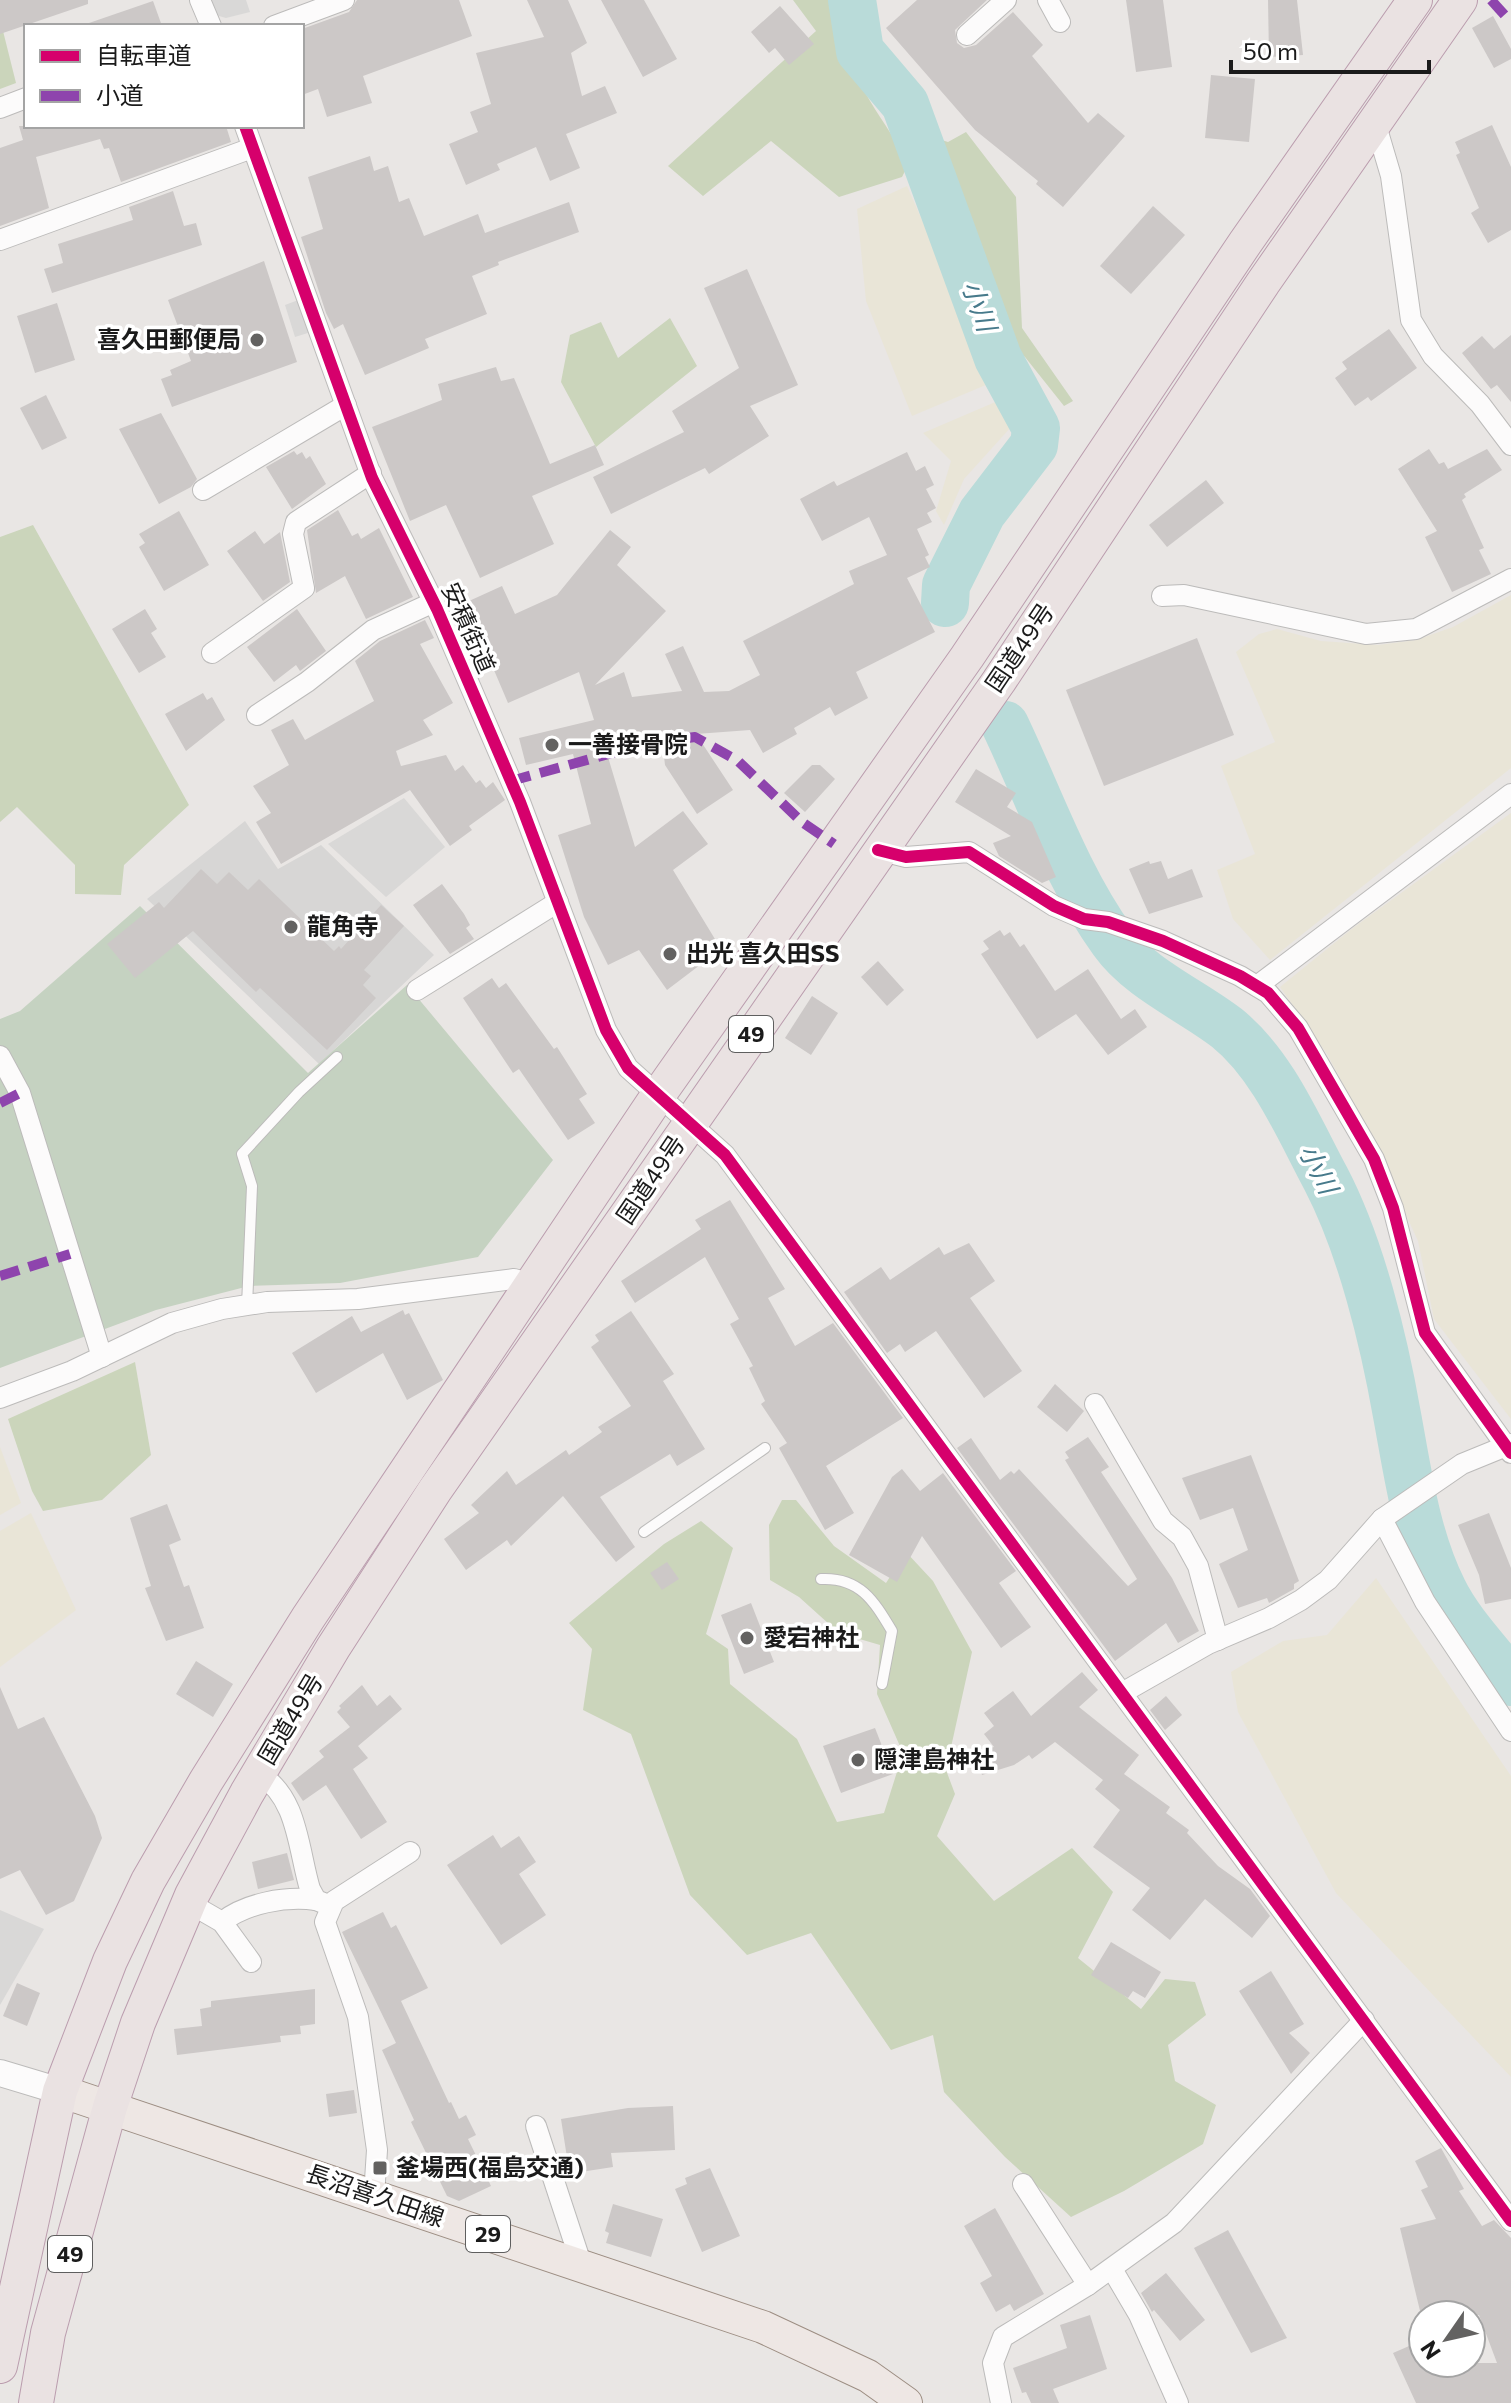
<svg xmlns="http://www.w3.org/2000/svg" width="1511" height="2403" viewBox="0 0 1511 2403" font-family="Commissioner,'Noto Sans JP',sans-serif">
  <style>
    .religious { fill: #d7d6d5 }
    .farmland { fill: #e9e5d7 }
    .forest { fill: #cbd5bb }
    .cemetery { fill: #c5d2c1 }
    .parking { fill: #d9d8d7 }
    .lines { fill: none; stroke-linecap: round; stroke-linejoin: round }
    .river { stroke: #b9dbd9; stroke-width: 48 }
    .building { fill: #ccc8c7 }
    .service-casing { stroke: #bcbbba; stroke-width: 12 }
    .minor-casing { stroke: #bcbbba; stroke-width: 22 }
    .tertiary-casing { stroke: #bcbbba; stroke-width: 28 }
    .primary-casing { stroke: #9d8e83; stroke-width: 34 }
    .trunk-casing { stroke: #bb9dae; stroke-width: 36 }
    .service { stroke: #fcfbfb; stroke-width: 10 }
    .minor { stroke: #fcfbfb; stroke-width: 20 }
    .tertiary { stroke: #fcfbfb; stroke-width: 26 }
    .primary { stroke: #eee7e4; stroke-width: 32 }
    .trunk { stroke: #eae2e2; stroke-width: 34 }
    .quiet { stroke: #8e44ad; stroke-width: 10; stroke-dasharray: 20 10; stroke-linecap: butt }
    .cycleway-casing { stroke: #fff; stroke-width: 17 }
    .cycleway { stroke: #d6006c; stroke-width: 12 }
    .poi-dot { fill: #636261; stroke: #fff; stroke-width: 3 }
    .labels { text-anchor: middle; stroke-width: 7; stroke-linejoin: round; paint-order: stroke }
    .shield { fill: #fff; stroke: #5f5f5f; stroke-width: 2 }
    .shield-label { font-size: 22px; font-weight: bold; fill: #1b1b1b }
    .poi-label { font-size: 24px; font-weight: bold; fill: #1b1b1b; stroke: #fff; text-anchor: start }
    .street-label { font-size: 24px; fill: #1b1b1b; stroke: #fff }
    .water-label { font-size: 26px; font-style: italic; fill: #477a8b; stroke: #fff }
  </style>
  <rect width="100%" height="100%" fill="#e9e6e4"/>
  <path class="religious" d="M245,821L278,869L321,845L434,955L319,1064L147,899Z"/>
  <g class="farmland">
    <path d="M907,186L993,382L912,416L866,301L857,209Z"/>
    <path d="M1000,400L1011,427L964,479L944,525L936,511L951,461L923,433Z"/>
    <path d="M1511,595V768L1270,960L1233,919L1217,870L1255,854L1221,766L1275,742L1236,652L1259,634L1277,629L1321,641L1378,645L1416,640L1453,627Z"/>
    <path d="M1511,813V1419L1434,1319L1418,1241L1364,1123L1327,1054L1280,987L1353,928Z"/>
    <path d="M0,1447L21,1503L0,1515Z"/>
    <path d="M31,1513L76,1610L0,1667V1531Z"/>
    <path d="M1376,1578L1511,1776V2077L1336,1893L1238,1712L1231,1672L1283,1641L1327,1635Z"/>
  </g>
  <g class="forest">
    <path d="M793,0H841C848,33 853,71 870,101C883,123 897,140 908,165L902,177L839,197L771,141L703,196L668,166L816,31Z"/>
    <path d="M3,31L16,83L0,89V32Z"/>
    <path d="M966,132L1016,197L1022,328L1073,401L1064,406L1025,357L997,336L929,136L948,142Z"/>
    <path d="M670,318L697,366L596,447L561,382L570,335L601,322L618,358Z"/>
    <path d="M33,525L189,805L124,865L121,895L75,894V865L17,807L0,822V537Z"/>
    <path d="M135,1362L151,1455L102,1500L43,1511L32,1491L8,1419Z"/>
    <path d="M782,1500H796L834,1546L886,1583L906,1552L933,1581L972,1652L946,1770L955,1794L937,1836L994,1901L1072,1848L1113,1892L1078,1958L1141,2009L1165,1979L1195,1982L1206,2015L1168,2045L1175,2081L1216,2105L1203,2144L1124,2191L1071,2217L1005,2157L944,2092L933,2035L891,2050L811,1933L747,1955L690,1895L631,1734L583,1710L592,1649L569,1623L664,1544L701,1521L733,1548L706,1634L728,1649L730,1684L797,1739L837,1822L884,1813L903,1753L877,1694L880,1645L839,1633L799,1597L770,1580L769,1525Z"/>
  </g>
  <path class="cemetery" d="M140,906L308,1073L407,985L553,1160L478,1257L340,1283L249,1286L156,1310L0,1368V1019L20,1011Z"/>
  <g class="parking">
    <path d="M207,0H246L250,12L226,18L212,14Z"/>
    <path d="M301,299L311,332L295,337L285,305Z"/>
    <path d="M404,798L445,847L386,897L328,844Z"/>
    <path d="M0,1910L44,1929L0,2005Z"/>
  </g>
  <g class="lines">
    <g class="river">
      <path d="M852,0L860,51L905,104L998,358L1036,428L1034,445L982,513L946,585L945,603"/>
      <path d="M1005,725C1039,796 1066,876 1113,941C1140,979 1191,1000 1227,1028C1273,1065 1299,1129 1326,1179C1361,1246 1384,1341 1397,1415C1408,1474 1416,1536 1443,1590C1459,1623 1489,1653 1511,1682"/>
    </g>
  </g>
  <g class="building">
    <path d="M0,0H88V4L0,34Z"/>
    <path d="M357,0H459L472,36L363,76L372,103L327,117L318,89L302,95V29L349,12Z"/>
    <path d="M527,0H568L587,43L571,53L582,96L605,86L617,113L566,134L580,168L550,181L536,147L497,164L500,170L466,185L449,144L478,132L470,112L491,104L476,53L544,37Z"/>
    <path d="M601,0H644L677,59L643,77Z"/>
    <path d="M917,0H987L955,30L957,43L964,48L976,45L1013,12L1043,45L1032,56L1088,123L1098,113L1125,136L1063,207L1036,184L1038,181L975,130L886,28Z"/>
    <path d="M1126,0H1163L1172,67L1136,72Z"/>
    <path d="M1268,0H1297L1303,55L1269,57Z"/>
    <path d="M153,1L162,26H90L89,23Z"/>
    <path d="M780,6L814,44L789,65L775,48L769,53L751,32Z"/>
    <path d="M1493,16L1511,49V59L1494,68L1472,28Z"/>
    <path d="M1211,75L1255,79L1249,142L1205,138Z"/>
    <path d="M1492,125L1511,167V230L1488,243L1471,213L1479,208L1456,155L1460,153L1455,142Z"/>
    <path d="M19,126H226L231,142L121,182L109,148L104,149L100,139L36,157L49,208L0,226V148L23,140Z"/>
    <path d="M370,156L374,171L388,166L399,202L409,198L424,236L478,214L485,233L569,202L579,232L498,262L499,265L472,276L487,314L425,339L429,348L365,375L343,324L334,329L326,313L301,237L323,229L308,177Z"/>
    <path d="M173,191L184,226L196,223L202,245L52,293L44,269L63,263L58,244L133,220L129,207Z"/>
    <path d="M1153,206L1185,235L1131,294L1100,266Z"/>
    <path d="M264,261L297,362L172,407L161,379L172,375L170,370L191,361L168,300Z"/>
    <path d="M747,269L798,385L750,406L769,436L709,474L705,468L611,514L593,477L684,432L672,411L739,368L704,288Z"/>
    <path d="M57,303L75,360L35,373L17,316Z"/>
    <path d="M1389,329L1417,368L1371,401L1368,397L1355,406L1335,378L1347,369L1342,362Z"/>
    <path d="M1511,335V402L1497,385L1491,389L1462,353L1482,336L1494,349Z"/>
    <path d="M496,367L501,381L514,378L550,464L595,445L604,465L532,496L554,544L480,578L446,505L410,521L372,427L442,400L438,384Z"/>
    <path d="M46,395L67,438L42,450L20,408Z"/>
    <path d="M161,413L197,479L191,487L159,504L119,429Z"/>
    <path d="M1429,449L1439,464L1444,462L1448,469L1487,449L1502,470L1464,494L1466,497L1462,500L1484,548L1479,550L1491,574L1452,592L1425,537L1437,531L1398,469Z"/>
    <path d="M294,451L297,455L302,452L306,459L310,456L326,484L292,509L266,467Z"/>
    <path d="M907,452L916,471L925,466L934,485L926,489L936,508L927,513L932,522L917,529L929,555L925,557L930,567L907,578L935,632L856,672L868,698L835,716L830,707L794,728L797,734L763,753L750,730L696,734L733,790L697,814L665,765L661,730L605,747L635,847L683,811L708,844L673,870L721,949L667,990L639,950L608,965L584,917L558,835L591,824L573,754L526,765L519,738L594,720L579,672L508,703L485,649L480,652L458,606L502,586L515,614L557,595L610,530L631,547L617,565L666,611L595,685L624,672L632,697L682,691L665,654L683,646L704,692L729,691L760,675L743,641L854,584L849,571L887,555L869,517L822,541L800,499L834,481L837,486Z"/>
    <path d="M1206,480L1224,503L1167,547L1149,525Z"/>
    <path d="M338,510L352,536L358,533L361,539L379,528L413,597L366,619L345,576L316,593L307,530Z"/>
    <path d="M179,511L209,565L164,591L139,547L145,543L139,534Z"/>
    <path d="M255,531L264,544L280,532L290,582L263,601L227,551Z"/>
    <path d="M145,609L157,629L151,633L166,657L139,673L112,629Z"/>
    <path d="M297,609L326,651L300,671L296,665L274,682L247,647Z"/>
    <path d="M425,620L434,638L420,644L453,703L423,720L433,735L396,751L401,766L446,755L455,771L463,765L476,783L480,780L486,788L493,782L505,800L469,826L472,830L450,846L410,790L281,864L256,822L271,813L253,786L289,765L271,730L293,719L305,740L374,701L355,661L380,641Z"/>
    <path d="M1197,638L1234,735L1104,786L1066,690Z"/>
    <path d="M203,693L207,700L212,697L225,720L186,751L165,714Z"/>
    <path d="M812,765H820L835,779L805,812L784,793Z"/>
    <path d="M976,769L1016,793L1007,807L1032,822L1056,877L1042,883L999,856L993,843L1011,836L955,802Z"/>
    <path d="M1149,861L1150,864L1161,861L1168,879L1192,869L1203,897L1149,914L1129,869Z"/>
    <path d="M201,869L217,884L229,872L248,890L259,879L334,951L339,946L341,949L381,905L404,926L364,970L371,976L363,985L376,998L327,1050L260,988L256,992L193,931L135,978L107,944L159,902L164,908Z"/>
    <path d="M442,884L464,914L470,925L466,928L474,939L450,954L413,905Z"/>
    <path d="M1000,930L1004,936L1010,932L1020,947L1024,944L1055,991L1088,969L1121,1019L1135,1009L1147,1027L1108,1055L1076,1014L1037,1039L981,954L989,949L983,941Z"/>
    <path d="M878,961L904,990L887,1006L861,977Z"/>
    <path d="M492,978L499,988L506,983L554,1049L557,1047L587,1094L579,1099L595,1123L568,1140L519,1069L513,1073L463,998Z"/>
    <path d="M812,996L838,1013L811,1055L785,1038Z"/>
    <path d="M730,1200L785,1289L768,1298L795,1346L833,1323L903,1418L826,1466L854,1513L825,1530L779,1448L787,1443L761,1404L765,1401L749,1368L753,1366L730,1324L739,1319L705,1257L635,1303L621,1281L701,1229L695,1220Z"/>
    <path d="M969,1243L995,1281L970,1298L1022,1371L984,1398L936,1331L905,1352L900,1344L887,1353L844,1292L881,1267L890,1280L939,1247L944,1255Z"/>
    <path d="M403,1310L405,1315L409,1313L443,1380L407,1400L383,1353L316,1393L292,1353L352,1316L361,1332Z"/>
    <path d="M631,1311L674,1374L663,1381L705,1449L677,1466L670,1454L600,1497L635,1547L616,1562L563,1496L511,1546L507,1540L466,1570L444,1539L479,1513L471,1505L507,1471L516,1485L566,1450L569,1455L602,1432L598,1427L631,1406L591,1347L599,1341L595,1335Z"/>
    <path d="M1055,1384L1084,1411L1067,1432L1037,1407Z"/>
    <path d="M1088,1437L1109,1467L1101,1472L1172,1578L1199,1631L1178,1643L1166,1623L1115,1661L957,1448L971,1438L1000,1480L1011,1471L1014,1474L1019,1469L1128,1586L1137,1579L1065,1460L1069,1458L1065,1452Z"/>
    <path d="M1251,1455L1299,1581L1294,1584V1589L1269,1603L1267,1598L1238,1608L1219,1564L1248,1550L1233,1508L1200,1520L1182,1478Z"/>
    <path d="M902,1469L920,1491L943,1473L1016,1571L999,1583L1031,1627L1001,1648L922,1536L897,1582L849,1555L892,1477Z"/>
    <path d="M167,1504L181,1540L169,1545L184,1587L189,1585L204,1628L166,1641L145,1588L151,1586L130,1518Z"/>
    <path d="M1489,1513L1511,1568V1599L1485,1604L1479,1575L1458,1525Z"/>
    <path d="M667,1562L679,1579L662,1590L650,1573Z"/>
    <path d="M751,1603L774,1662L744,1674L721,1615Z"/>
    <path d="M196,1661L233,1684L213,1717L176,1694Z"/>
    <path d="M1082,1672L1098,1690L1079,1707L1139,1755L1124,1774L1170,1807L1166,1813L1189,1830L1187,1833L1218,1866L1250,1889L1270,1916L1252,1938L1205,1899L1170,1940L1132,1910L1150,1888L1093,1847L1120,1810L1095,1789L1103,1780L1055,1742L1032,1759L1029,1755L1014,1765L982,1775L975,1752L994,1747L984,1734L994,1726L984,1713L1013,1691L1031,1716Z"/>
    <path d="M362,1685L377,1706L390,1695L402,1709L358,1746L368,1758L353,1769L387,1822L361,1839L326,1785L303,1801L291,1783L324,1757L319,1751L350,1727L337,1712L341,1708L339,1706Z"/>
    <path d="M0,1687L18,1729L44,1717L95,1816L102,1838L74,1901L46,1915L20,1870L0,1879Z"/>
    <path d="M1166,1696L1182,1715L1165,1730L1150,1710Z"/>
    <path d="M875,1728L893,1774L841,1793L823,1746Z"/>
    <path d="M493,1835L501,1848L519,1836L536,1862L519,1874L546,1915L501,1945L447,1865Z"/>
    <path d="M287,1853L294,1880L258,1889L252,1862Z"/>
    <path d="M383,1912L391,1928L396,1925L428,1988L401,2001L449,2103L451,2102L459,2119L466,2115L476,2135L468,2139L491,2186L459,2201L447,2196L411,2122L414,2120L382,2050L396,2043L342,1932Z"/>
    <path d="M1111,1942L1161,1972L1145,1998L1133,1991L1128,1998L1091,1975Z"/>
    <path d="M1271,1971L1304,2024L1289,2033L1310,2053L1291,2074L1239,1991Z"/>
    <path d="M17,1983L40,1993L27,2026L3,2016Z"/>
    <path d="M315,1989V2024L300,2026L301,2034L280,2036L281,2042L177,2055L174,2029L202,2026L200,2009L211,2007V2001Z"/>
    <path d="M354,2090L357,2113L329,2117L326,2094Z"/>
    <path d="M673,2106L675,2150L611,2153L613,2167L574,2173L572,2164H568L561,2119L628,2108Z"/>
    <path d="M1441,2148L1464,2189L1459,2191L1482,2226L1494,2220L1511,2238V2403H1416L1393,2353L1423,2340V2363H1497L1479,2315H1421L1400,2228L1436,2219L1421,2190L1428,2187L1415,2161Z"/>
    <path d="M710,2168L740,2236L702,2252L675,2189L687,2184L685,2178Z"/>
    <path d="M613,2204L663,2219L651,2257L606,2243L609,2233L605,2231Z"/>
    <path d="M995,2208L1044,2294L1014,2311L1010,2304L996,2312L980,2283L992,2276L964,2226Z"/>
    <path d="M1228,2230L1287,2338L1251,2353L1194,2248Z"/>
    <path d="M1166,2273L1205,2320L1180,2341L1154,2310L1152,2312L1141,2293Z"/>
    <path d="M1090,2315L1107,2369L1053,2389L1059,2403H1031L1026,2392L1022,2393L1013,2368L1067,2348L1060,2325Z"/>
  </g>
  <g class="lines">
    <g class="service-casing">
      <g id="service">
        <path d="M247,1306L252,1186L242,1154L299,1092L337,1057"/>
        <path d="M644,1532L765,1448"/>
        <path d="M821,1579C860,1577 874,1601 892,1631L882,1684"/>
      </g>
    </g>
    <g class="minor-casing">
      <g id="minor">
        <path d="M200,0L211,26"/>
        <path d="M1048,0L1060,22"/>
        <path d="M274,26L344,0"/>
        <path d="M967,35L1006,0"/>
        <path d="M0,108L26,98"/>
        <path d="M1375,122L1391,176L1411,320L1433,356L1480,404L1511,445"/>
        <path d="M245,126L372,478L437,609L520,802L606,1030L628,1068L725,1155L1511,2221"/>
        <path d="M0,240L252,148"/>
        <path d="M203,490L346,405"/>
        <path d="M1162,596L1184,595L1366,634L1416,629L1511,579"/>
        <path d="M212,653L304,588L293,534L296,522L371,473"/>
        <path d="M257,715L307,682L373,630L434,602"/>
        <path d="M878,850L906,857L969,852L1054,906L1084,919L1108,922L1163,941L1240,976L1268,993L1298,1028L1374,1159L1393,1208L1425,1333L1511,1453"/>
        <path d="M1257,986L1511,794"/>
        <path d="M417,990L558,902"/>
        <path d="M0,1056L20,1093L102,1357"/>
        <path d="M0,1398L72,1371L172,1323L222,1309L267,1302L358,1299L514,1279L532,1284"/>
        <path d="M1095,1404L1163,1521L1182,1537L1198,1566L1218,1640"/>
        <path d="M1382,1519L1425,1602L1511,1731"/>
        <path d="M1122,1693L1208,1644L1269,1618L1301,1600L1328,1580L1382,1519L1462,1464L1511,1444"/>
        <path d="M259,1774C298,1797 298,1849 310,1889L316,1900L331,1906"/>
        <path d="M189,1903L222,1922L251,1962"/>
        <path d="M222,1922C246,1903 285,1896 316,1900"/>
        <path d="M536,2126L582,2266"/>
        <path d="M1023,2184L1088,2285"/>
        <path d="M374,2196L377,2150L358,2017L325,1922L334,1901L410,1852"/>
        <path d="M1112,2269L1139,2315L1178,2403"/>
        <path d="M1001,2403L993,2363L1003,2337L1088,2285L1174,2223L1364,2020"/>
      </g>
    </g>
    <g class="tertiary-casing">
      <path id="tertiary" d="M0,2073L60,2091"/>
    </g>
    <g class="primary-casing">
      <path id="primary" d="M60,2091L763,2327L868,2376L906,2403"/>
    </g>
    <g class="trunk-casing">
      <g id="trunk">
        <path d="M0,2366L60,2091L110,1961L148,1881L206,1781L308,1618L657,1097L967,657L1245,243L1415,0"/>
        <path d="M36,2403L48,2333L110,2107L138,2023L192,1895L247,1793L333,1648L435,1490L999,681L1263,283L1460,0"/>
      </g>
    </g>
    <use href="#service" class="service"/>
    <use href="#minor" class="minor"/>
    <use href="#tertiary" class="tertiary"/>
    <use href="#primary" class="primary"/>
    <use href="#trunk" class="trunk"/>
    <g class="quiet">
      <path d="M1491,0L1511,22"/>
      <path d="M511,781L648,743L695,737L738,761L802,822L834,844"/>
      <path d="M0,1103L20,1093"/>
      <path d="M0,1276L70,1254"/>
    </g>
    <g class="cycleway-casing">
      <g id="cycleway">
        <path d="M245,126L372,478L437,609L520,802L606,1030L628,1068L725,1155L1511,2221"/>
        <path d="M878,850L906,857L969,852L1054,906L1084,919L1108,922L1163,941L1240,976L1268,993L1298,1028L1374,1159L1393,1208L1425,1333L1511,1453"/>
      </g>
    </g>
    <use href="#cycleway" class="cycleway"/>
  </g>
  <g class="poi-dot">
    <circle cx="257" cy="340" r="8"/>
    <circle cx="552" cy="745" r="8"/>
    <circle cx="291" cy="927" r="8"/>
    <circle cx="670" cy="954" r="8"/>
    <circle cx="747" cy="1638" r="8"/>
    <circle cx="858" cy="1760" r="8"/>
    <rect x="372" y="2160" width="16" height="16" rx="4"/>
  </g>
  <g class="labels">
    <g class="shield">
      <rect x="729" y="1016" width="44" height="36" rx="6"/>
      <rect x="466" y="2216" width="44" height="36" rx="6"/>
      <rect x="48" y="2236" width="44" height="36" rx="6"/>
    </g>
    <g class="shield-label">
      <text x="751" y="1042">49</text>
      <text x="488" y="2242">29</text>
      <text x="70" y="2262">49</text>
    </g>
    <g class="poi-label">
      <text x="241" y="348" text-anchor="end">喜久田郵便局</text>
      <text x="568" y="753">一善接骨院</text>
      <text x="307" y="935">龍角寺</text>
      <text x="686" y="962">出光 喜久田SS</text>
      <text x="763" y="1646">愛宕神社</text>
      <text x="874" y="1768">隠津島神社</text>
      <text x="396" y="2176">釜場西(福島交通)</text>
    </g>
    <g class="street-label">
      <text transform="translate(468 628) rotate(66)" y="8">安積街道</text>
      <text transform="translate(1020 648) rotate(-56)" y="8">国道49号</text>
      <text transform="translate(651 1180) rotate(-56)" y="8">国道49号</text>
      <text transform="translate(291 1719) rotate(-59)" y="8">国道49号</text>
      <text transform="translate(375 2196) rotate(19)" y="8">長沼喜久田線</text>
    </g>
    <g class="water-label">
      <text transform="translate(979 306) rotate(70)" y="9">小川</text>
      <text transform="translate(1318 1169) rotate(63)" y="9">小川</text>
    </g>
  </g>
  <rect x="24" y="24" width="280" height="104" fill="#ffffff" stroke="#a4a4a4" stroke-width="2"/>
  <rect x="40" y="50" width="40" height="12" fill="#d6006c" stroke="#a4a4a4" stroke-width="2"/>
  <text x="96" y="64" font-size="24" fill="#1b1b1b">自転車道</text>
  <rect x="40" y="90" width="40" height="12" fill="#8e44ad" stroke="#a4a4a4" stroke-width="2"/>
  <text x="96" y="104" font-size="24" fill="#1b1b1b">小道</text>
  <g transform="translate(1447 2339) rotate(236)"><circle r="38" fill="#ffffff" stroke="#a4a4a4" stroke-width="2"/>
  <path d="M0-6L14 30L0 20L-14 30Z" fill="#636261"/>
  <text y="-12" font-size="22" font-weight="bold" text-anchor="middle" fill="#1b1b1b">N</text>
  </g>
  <path d="M1231 60v12h198v-12" fill="none" stroke="#1b1b1b" stroke-width="4"/>
  <text x="1243" y="60" font-size="24" fill="#1b1b1b" stroke="#ffffff" stroke-width="6" paint-order="stroke">50 m</text>
</svg>
